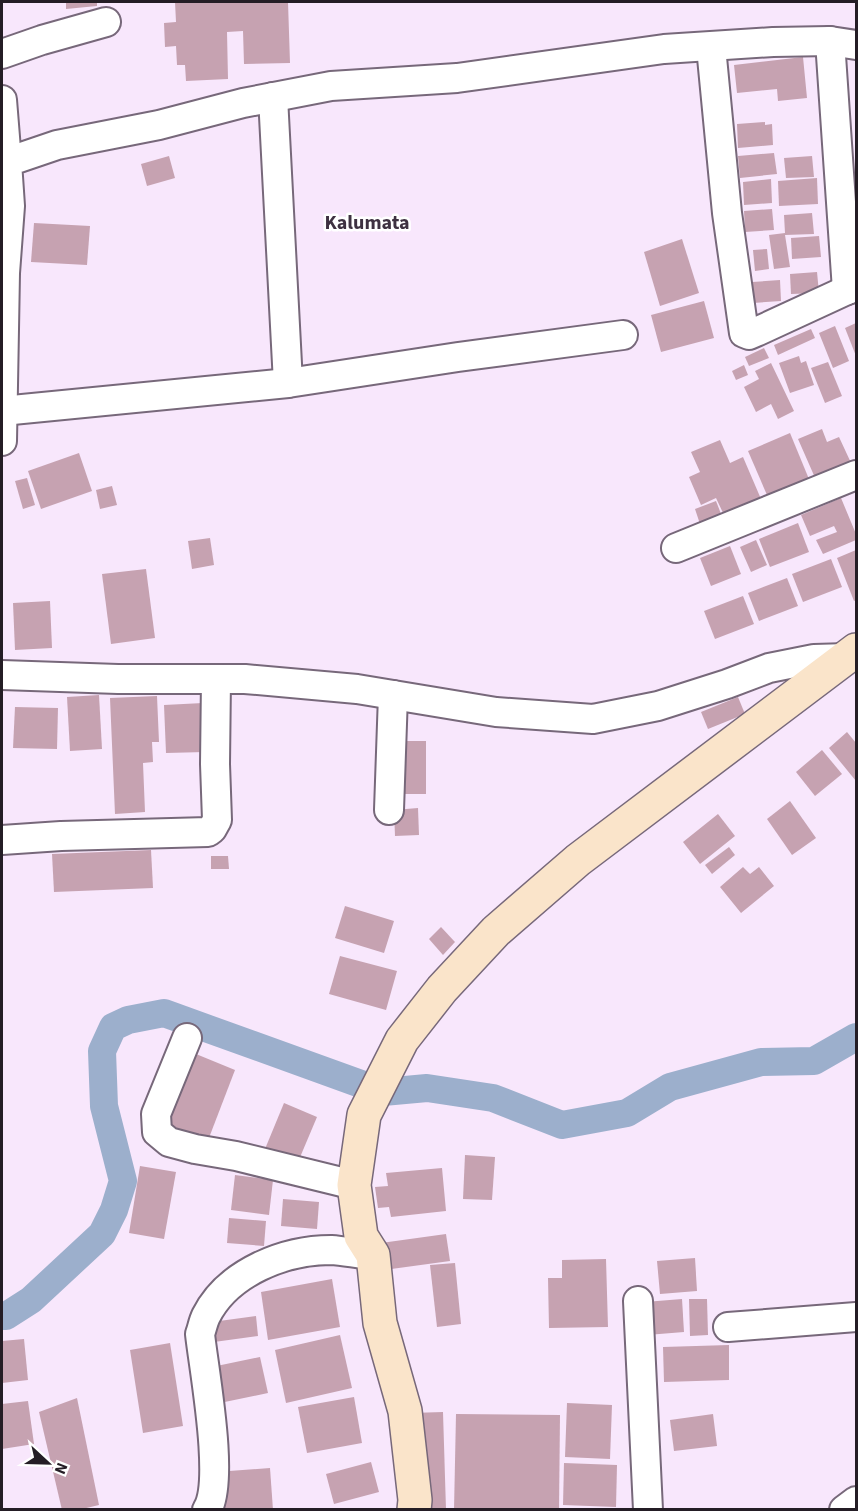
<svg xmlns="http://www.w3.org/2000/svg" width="858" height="1511" viewBox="0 0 858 1511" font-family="'Source Sans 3',sans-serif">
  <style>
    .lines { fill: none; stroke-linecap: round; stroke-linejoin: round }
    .canal { stroke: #9cafcc; stroke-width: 28 }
    .building { fill: #c6a2b1 }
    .street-casing { stroke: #77687a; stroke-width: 32 }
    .secondary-casing { stroke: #77687a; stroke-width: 36 }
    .street { stroke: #fff; stroke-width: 28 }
    .secondary { stroke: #fae4ca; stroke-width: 33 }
    .labels { text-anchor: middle; stroke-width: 5; stroke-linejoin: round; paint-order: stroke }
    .quarter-label { font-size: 20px; font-weight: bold; fill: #3e3141; stroke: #fff }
  </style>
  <rect width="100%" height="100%" fill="#f8e7fc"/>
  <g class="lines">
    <path class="canal" d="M2,1316H6L31,1300L102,1234L114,1210L123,1181L104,1106L102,1051L113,1027L128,1020L164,1013L383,1092L427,1088L493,1098L562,1125L627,1113L670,1087L761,1062L814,1061L856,1037"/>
  </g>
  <g class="building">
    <path d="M66,2H97V6L66,9Z"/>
    <path d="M175,2H288L290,63L244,64L243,31L227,32L228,79L186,81L185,65H177L176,46L165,47L164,23L176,22Z"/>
    <path d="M803,57L807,98L778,101L777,89L737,93L734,65Z"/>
    <path d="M765,122V125L772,124L773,145L738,148L737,124Z"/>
    <path d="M774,153L777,174L740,178L738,156Z"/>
    <path d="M169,156L175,178L147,186L141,164Z"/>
    <path d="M812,156L814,177L786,178L784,158Z"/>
    <path d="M817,178L818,204L779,206L778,181Z"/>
    <path d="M771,179L772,203L744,205L743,182Z"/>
    <path d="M772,209L774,230L745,232L744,211Z"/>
    <path d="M812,213L814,234L785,235L790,267L774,269L769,235L785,233L784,215Z"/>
    <path d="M34,223L90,226L87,265L31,262Z"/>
    <path d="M819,236L821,257L792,259L791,238Z"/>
    <path d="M682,239L699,293L660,306L644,252Z"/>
    <path d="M767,249L769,269L755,271L753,250Z"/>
    <path d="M817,272L819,293L791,294L790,274Z"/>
    <path d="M780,280L781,301L753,303L752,282Z"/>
    <path d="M704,301L714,338L661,352L651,315Z"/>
    <path d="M856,323V356L845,328Z"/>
    <path d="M835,326L849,361L833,368L819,333Z"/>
    <path d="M811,329L815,338L778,355L774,345Z"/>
    <path d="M764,348L769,358L749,366L745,357Z"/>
    <path d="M799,356L801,363L806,361L814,385L790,393L779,363Z"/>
    <path d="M828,362L842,396L825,403L811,368Z"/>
    <path d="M771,363L794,411L778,419L771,404L756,412L744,387L759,379L755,371Z"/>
    <path d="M744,365L748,375L736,380L732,371Z"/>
    <path d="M822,429L827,442L839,437L852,465L816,480L798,439Z"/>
    <path d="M790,433L811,484L770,502L748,451Z"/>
    <path d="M720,440L730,463L743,457L761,499L724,515L716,498L701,505L689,477L700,472L691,452Z"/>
    <path d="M79,453L92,491L41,509L28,471Z"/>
    <path d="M27,478L35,505L23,509L15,481Z"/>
    <path d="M112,486L117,505L100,509L96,490Z"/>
    <path d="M841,498L856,534V540L823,554L816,540L837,532L834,526L810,536L801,515Z"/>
    <path d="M716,501L723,519L701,527L695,509Z"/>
    <path d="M798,523L809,552L770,567L759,539Z"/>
    <path d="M210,538L214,565L192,569L188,541Z"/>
    <path d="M756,540L767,565L751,572L740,547Z"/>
    <path d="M730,546L741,574L711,586L700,558Z"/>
    <path d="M856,550V600L854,601L837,558Z"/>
    <path d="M831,559L842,587L803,602L792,574Z"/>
    <path d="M146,569L155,638L111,644L102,574Z"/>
    <path d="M787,578L798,606L759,621L748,593Z"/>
    <path d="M743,596L754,624L715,639L704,611Z"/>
    <path d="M50,601L52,648L15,650L13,603Z"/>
    <path d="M99,695L102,749L70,751L67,697Z"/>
    <path d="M157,696L159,742H152L153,762L143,763L145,812L115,814L110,698Z"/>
    <path d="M738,697L745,714L708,729L701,712Z"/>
    <path d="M203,703L205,752L166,753L164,705Z"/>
    <path d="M15,707L58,708L57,749L13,748Z"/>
    <path d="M847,732L856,743V781L829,748Z"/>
    <rect x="399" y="741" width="27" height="53"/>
    <path d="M822,750L842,774L815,796L796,772Z"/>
    <path d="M790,801L816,838L792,855L767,819Z"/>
    <path d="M418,808L419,835L395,836L394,810Z"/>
    <path d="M718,814L735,836L700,864L683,842Z"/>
    <path d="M729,847L735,855L712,874L705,865Z"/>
    <path d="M151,850L153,888L54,892L52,854Z"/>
    <path d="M211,856H228L229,869H211Z"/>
    <path d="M743,867L750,874L759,867L774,886L741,913L720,887Z"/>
    <path d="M345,906L394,921L384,953L335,938Z"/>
    <path d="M441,927L455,942L443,955L429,939Z"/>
    <path d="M340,956L397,971L386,1010L329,994Z"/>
    <path d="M196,1054L235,1070L207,1143L167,1127Z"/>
    <path d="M284,1103L317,1117L298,1162L265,1149Z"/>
    <path d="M465,1155L495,1157L492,1200L463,1199Z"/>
    <path d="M140,1166L176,1172L164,1239L129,1233Z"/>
    <path d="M442,1168L446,1211L391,1217L389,1207L378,1208L375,1187L388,1186L386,1173Z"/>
    <path d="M235,1175L273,1180L269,1215L231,1210Z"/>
    <path d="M283,1199L319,1202L317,1229L281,1226Z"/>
    <path d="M229,1218L266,1221L264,1246L227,1243Z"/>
    <path d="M446,1234L450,1261L384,1270L381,1243Z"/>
    <path d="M695,1258L697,1291L660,1294L657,1261Z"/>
    <path d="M606,1259L608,1327L549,1328L548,1278H562V1260Z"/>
    <path d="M455,1263L461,1324L437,1327L430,1265Z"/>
    <path d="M332,1279L340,1327L268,1340L261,1292Z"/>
    <path d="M682,1299L684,1332L647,1335L645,1302Z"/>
    <path d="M689,1299H707L708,1335L690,1336Z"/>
    <path d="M256,1316L258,1336L214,1342L212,1322Z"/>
    <path d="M340,1335L352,1388L286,1403L275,1350Z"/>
    <path d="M24,1339L28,1380L2,1383V1341Z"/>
    <path d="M170,1343L183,1426L143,1433L130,1350Z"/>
    <path d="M729,1345V1380L664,1382L663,1347Z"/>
    <path d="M260,1357L268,1393L215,1404L207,1368Z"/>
    <path d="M354,1397L362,1443L307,1453L298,1407Z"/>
    <path d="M77,1398L99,1505L78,1510H62L39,1412Z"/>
    <path d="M28,1401L34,1444L2,1449V1404Z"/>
    <path d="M567,1403L612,1405L610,1459L565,1457Z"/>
    <path d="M443,1412L446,1510H414L411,1413Z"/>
    <path d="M456,1414L560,1415L559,1510H454Z"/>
    <path d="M713,1414L717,1446L674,1451L670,1420Z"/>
    <path d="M371,1462L379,1492L334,1504L326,1474Z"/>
    <path d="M564,1463L617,1465L616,1507L563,1505Z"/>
    <path d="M270,1468L273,1510H218L216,1472Z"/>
  </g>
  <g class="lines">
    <g class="street-casing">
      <g id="street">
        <path d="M830,41L847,290"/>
        <path d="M711,47L727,213L744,333L749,335L756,332L847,290L856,287"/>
        <path d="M2,54L42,40L106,22"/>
        <path d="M273,97L288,383"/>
        <path d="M2,100L7,162"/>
        <path d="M2,411L288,383L458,357L623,335"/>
        <path d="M2,441L5,273L10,206L7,162L57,145L159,125L243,103L331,86L457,78L664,49L773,42L830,41L856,45"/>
        <path d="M676,548L856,475"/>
        <path d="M2,675L118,679H245L357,689L496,712L593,719L658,706L727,684L769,668L814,659L848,658"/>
        <path d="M389,810L393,695"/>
        <path d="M2,840L61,836L208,832L212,829L217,820L215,764L216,679"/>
        <path d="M187,1038L156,1114L157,1132L169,1142L195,1149L236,1156L354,1185"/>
        <path d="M638,1301L648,1510"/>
        <path d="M728,1327L856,1317"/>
        <path d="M207,1510C225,1481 204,1371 200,1334C202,1329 203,1322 206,1316C228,1272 285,1250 331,1250C345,1251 359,1254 373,1255"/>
        <path d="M844,1510L856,1501"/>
      </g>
    </g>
    <g class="secondary-casing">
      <path id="secondary" d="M414,1510L415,1500L405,1411L380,1323L373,1255L361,1236L354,1185L364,1115L402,1040L442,989L496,931L578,860L856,650"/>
    </g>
    <use href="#street" class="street"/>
    <use href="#secondary" class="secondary"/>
  </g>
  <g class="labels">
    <g class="quarter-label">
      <text x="367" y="229">Kalumata</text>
    </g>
  </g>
  <rect width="858" height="1511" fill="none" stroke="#241d25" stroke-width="6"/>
  <g transform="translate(48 1463) rotate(112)" stroke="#ffffff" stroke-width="4.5" paint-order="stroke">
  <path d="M0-4.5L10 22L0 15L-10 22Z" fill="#241d25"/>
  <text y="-9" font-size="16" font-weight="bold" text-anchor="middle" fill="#241d25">N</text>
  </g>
</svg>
